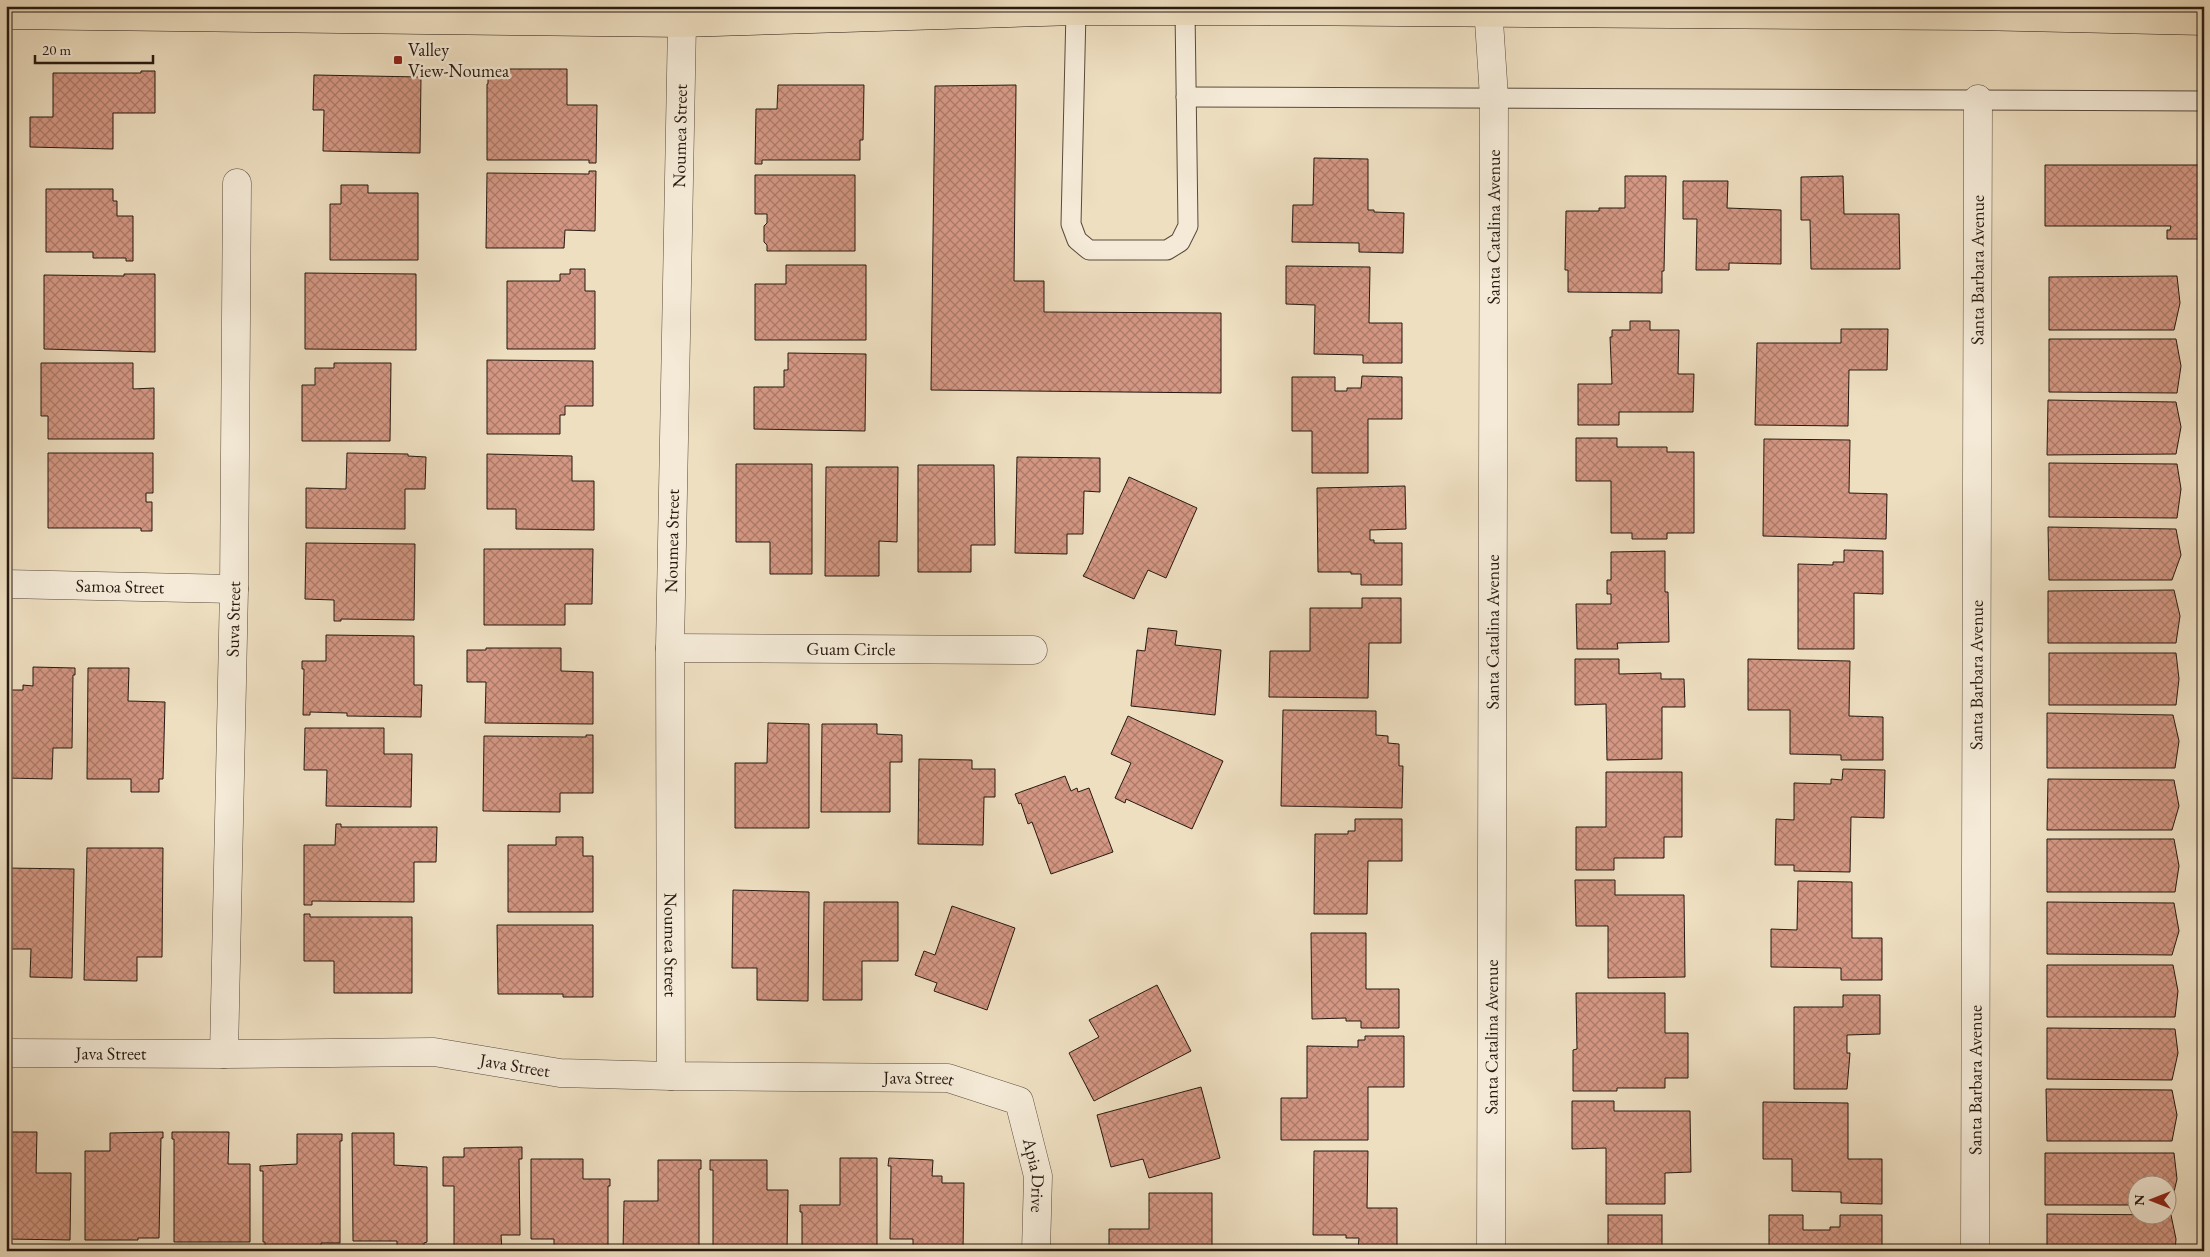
<svg xmlns="http://www.w3.org/2000/svg" width="2210" height="1257" viewBox="0 0 2210 1257" font-family="'EB Garamond',serif">
  <style>
    .building { fill: url(#building-cross-hatch); stroke: #271910 }
    .lines { fill: none; stroke-linecap: round; stroke-linejoin: round }
    .service-casing { stroke: #594a3c; stroke-width: 21 }
    .minor-casing { stroke: #594a3c; stroke-width: 29 }
    .tertiary-casing { stroke: #594a3c; stroke-width: 29 }
    .primary-casing { stroke: #271910; stroke-width: 29 }
    .service { stroke: #f4ead7; stroke-width: 19 }
    .minor { stroke: #f4ead7; stroke-width: 28 }
    .tertiary { stroke: #f4ead7; stroke-width: 28 }
    .primary { stroke: #eedfc1; stroke-width: 28 }
    .poi-dot { fill: #8f2418; stroke: #f4ead7; stroke-width: 2 }
    .labels { text-anchor: middle; stroke-width: 5; stroke-linejoin: round; paint-order: stroke }
    .poi-label { font-size: 18px; fill: #271910; stroke: #f4ead7; text-anchor: start }
    .street-label { font-size: 18px; fill: #271910; stroke: #f4ead7 }
  </style>
  <defs>
    <pattern id="building-cross-hatch" width="8" height="8" patternUnits="userSpaceOnUse" patternTransform="scale(1.25)"><rect width="8" height="8" fill="#d49783"/><path d="M0 0l8 8M0 8l8-8" fill="none" stroke="#ac7a6a"/></pattern>
  </defs>
  <rect width="100%" height="100%" fill="#eedfc1"/>
  <filter id="stains"><feTurbulence type="fractalNoise" baseFrequency=".004" numOctaves="4"/><feColorMatrix values="0 0 0 0 .2 0 0 0 0 .09 0 0 0 0 .02 0 0 0 .5 -.17"/></filter>
  <radialGradient id="worn" r=".72"><stop offset=".6" stop-color="#630" stop-opacity="0"/><stop offset="1" stop-color="#630" stop-opacity=".3"/></radialGradient>
  <g class="building">
    <path d="M488,69H567V105H597L596,163H589V160H487V84H488Z"/>
    <path d="M141,71H155V113H113V149L30,147V117H53V73H141Z"/>
    <path d="M314,75L421,77L420,153L323,151L324,110H313Z"/>
    <path d="M778,85H864L863,140H860V160H762V164H755L756,109H777Z"/>
    <path d="M1016,85L1014,281H1044V312L1221,313V393L931,390L935,86Z"/>
    <path d="M1314,158L1368,159V210H1374V212L1404,213L1403,253L1359,252V243L1292,242L1293,205H1313Z"/>
    <path d="M2045,165H2204V239H2167V230H2170L2171,226H2045Z"/>
    <path d="M589,171H596L595,231L565,230L564,248H486L487,173L589,174Z"/>
    <path d="M755,175H855V251H767V245L764,242V226L767,223V214H755Z"/>
    <path d="M1625,176H1666L1664,271H1662V293L1568,292V270H1565L1566,211H1599V208H1625Z"/>
    <path d="M1843,176L1844,214H1899L1900,269H1811L1810,220H1801V177Z"/>
    <path d="M1683,181H1728L1727,208L1781,210V264L1729,263V270H1696L1697,219H1683Z"/>
    <path d="M341,185H368V193H418V260H330V204H341Z"/>
    <path d="M46,189H113V201H117V216H133V261H126V258H93V252H46Z"/>
    <path d="M786,265H866V340H755V284H786Z"/>
    <path d="M1286,266L1370,267L1369,323H1402V363H1363V355L1314,354L1315,305L1286,304Z"/>
    <path d="M570,269H585V291H595V349H507V281H560V274H570Z"/>
    <path d="M305,273L416,274V350L305,349Z"/>
    <path d="M124,274H155V352L44,349V275L124,276Z"/>
    <path d="M2177,276L2180,303L2174,330H2049V277Z"/>
    <path d="M1630,321H1650V330H1679L1678,374H1694L1693,412H1619V425H1578V384H1612L1610,337H1612V330H1630Z"/>
    <path d="M1841,329H1888L1887,370H1849L1848,426L1755,425L1757,343H1841Z"/>
    <path d="M2049,339H2176L2181,366L2177,393L2049,392Z"/>
    <path d="M788,353L866,354L865,431L754,429V387H784V370H788Z"/>
    <path d="M487,360L593,361V406H565V415H560V434H487Z"/>
    <path d="M41,363H133V389L154,388V439H48V416H41Z"/>
    <path d="M334,363H391L390,441H302V385H315V368H334Z"/>
    <path d="M1362,376L1402,377V419H1368V473H1312V431H1292V377H1335V391H1347V388H1361Z"/>
    <path d="M2048,400L2176,402L2181,427L2176,454L2047,455Z"/>
    <path d="M1576,438H1617V447H1667V452H1694V533H1667V539H1632V533H1611V481H1576Z"/>
    <path d="M1764,439L1850,440L1849,493L1887,494L1886,539L1763,536Z"/>
    <path d="M48,453H153V493H146V502H152V531H141V528H48Z"/>
    <path d="M347,453L408,454V456L426,457L425,489H405V529L306,528V488L346,489Z"/>
    <path d="M487,454L572,456V481H594V530L516,529V509H487Z"/>
    <path d="M1017,457L1100,458V492L1084,491L1083,534H1067V554L1015,553Z"/>
    <path d="M2049,463L2177,464L2181,489L2177,518L2049,517Z"/>
    <path d="M736,464H812V574H770V542H736Z"/>
    <path d="M918,465H994L995,545H971V572H918Z"/>
    <path d="M826,467H898L897,542L879,541V576H825Z"/>
    <path d="M1129,477L1197,508L1166,578L1148,570L1134,599L1083,576L1087,570Z"/>
    <path d="M1405,486L1406,529L1370,530V540H1374V543H1402V585H1361V574H1351V572H1318L1317,488Z"/>
    <path d="M2048,527L2176,529L2181,555L2172,580H2049Z"/>
    <path d="M306,543L415,544L414,620L341,619V621H334V600L305,599Z"/>
    <path d="M484,549H593L592,604H565V625H484Z"/>
    <path d="M1844,550L1883,551V594L1854,593V649H1798V564L1833,565V562H1844Z"/>
    <path d="M1665,551V592H1668L1669,642L1617,643L1618,649H1577L1576,604H1611V594H1607V580H1611V552Z"/>
    <path d="M2174,590L2180,616L2176,643H2048V591Z"/>
    <path d="M1362,598H1401V643H1369L1368,698L1269,697L1270,651H1310V608H1362Z"/>
    <path d="M1148,628L1177,631L1175,645L1221,650L1215,715L1131,706L1137,650L1145,651Z"/>
    <path d="M326,635L414,636V685H422L421,717L347,716V713L310,712V715H303L304,669H302V661H326Z"/>
    <path d="M486,648H561V671L593,672V724L485,723L486,682H467V650H486Z"/>
    <path d="M2049,653H2176L2179,679L2176,705H2049Z"/>
    <path d="M1575,659H1619V674L1661,673V679H1684L1685,707H1662V759L1607,760L1606,704L1575,705Z"/>
    <path d="M1748,659L1850,661L1849,716L1883,717V760H1841V755L1790,754V710H1748Z"/>
    <path d="M33,667L75,668V675H73L72,748H53L52,779L6,778V690H23V685L33,686Z"/>
    <path d="M88,668H129L128,701L165,702L163,779H159V792H131V779H87Z"/>
    <path d="M1283,710L1376,711V735L1388,736V743L1399,744V766H1403L1402,808L1281,806Z"/>
    <path d="M2047,713L2173,715L2179,741L2175,768H2047Z"/>
    <path d="M1128,716L1223,761L1192,829L1126,799L1125,803L1115,798L1131,763L1111,754Z"/>
    <path d="M768,723L809,724V828H735V763H767Z"/>
    <path d="M822,724H877V734L902,735V762H890V812H821Z"/>
    <path d="M305,728H384V754H412L411,807L326,806L327,770H304Z"/>
    <path d="M586,735H593V793H560V812L483,811L484,736L586,737Z"/>
    <path d="M919,759L972,760V769H995V797H984L983,845L918,844Z"/>
    <path d="M1843,769L1885,770L1884,818L1851,817L1850,872L1794,871V865H1775L1776,819L1794,820V783L1831,784V779L1842,780Z"/>
    <path d="M1606,772H1682V837H1664V858H1614V870H1576V827H1606Z"/>
    <path d="M1065,776L1071,791L1077,788L1078,792L1089,788L1113,852L1051,874L1032,822L1028,824L1021,803L1019,804L1015,794Z"/>
    <path d="M2048,779L2174,780L2179,806L2172,830H2047Z"/>
    <path d="M1355,819H1402V861H1368L1367,914H1314L1315,834H1348V831H1355Z"/>
    <path d="M336,824H341V827H437L436,862H414V902L312,901V905H304V845H335Z"/>
    <path d="M556,837H583V856H593V912H508V845H556Z"/>
    <path d="M2047,839H2174L2179,866L2175,892H2047Z"/>
    <path d="M87,848H163L162,957H137V981L84,980Z"/>
    <path d="M6,868L74,869L72,978L30,977L31,949H6Z"/>
    <path d="M1575,880H1615V895H1684L1685,977L1608,978V926H1576Z"/>
    <path d="M1798,881L1852,882V938H1882V980H1841V968L1771,967V929L1797,930Z"/>
    <path d="M733,890L809,892L808,1001L757,1000V968H732Z"/>
    <path d="M824,902H898V961H862V1000H823Z"/>
    <path d="M2047,902L2174,903L2179,931L2172,955L2047,954Z"/>
    <path d="M952,906L1015,928L987,1010L934,991L937,983L915,975L924,951L935,955Z"/>
    <path d="M304,914H310V917H412V993H334V961H304Z"/>
    <path d="M497,925H593V997H563V994H498Z"/>
    <path d="M1311,933H1366V989H1399V1028H1361V1021H1346V1018L1312,1019Z"/>
    <path d="M2047,965H2173L2178,991L2175,1017H2047Z"/>
    <path d="M1157,985L1191,1051L1094,1101L1069,1053L1099,1037L1089,1020Z"/>
    <path d="M1576,993H1665V1033H1688V1078H1665V1088H1617V1091H1573V1050L1577,1049Z"/>
    <path d="M1843,995H1880V1034L1847,1035V1053H1850L1847,1089H1794V1007H1843Z"/>
    <path d="M2047,1028L2175,1029L2178,1053L2172,1080L2047,1079Z"/>
    <path d="M1365,1036H1404V1087H1368V1140H1281V1098H1307V1046L1358,1047V1040H1365Z"/>
    <path d="M1201,1087L1220,1158L1149,1178L1143,1159L1111,1167L1097,1115Z"/>
    <path d="M2046,1089L2172,1090L2177,1115L2172,1141H2047Z"/>
    <path d="M1572,1101H1614V1111H1690L1691,1172L1665,1173V1204H1606V1148L1572,1149Z"/>
    <path d="M1763,1102L1848,1103V1159H1882V1204L1841,1203V1192L1792,1191V1159H1763Z"/>
    <path d="M6,1132H37L36,1173H71L70,1240L6,1239Z"/>
    <path d="M163,1132V1138H161L159,1238H138V1240H85V1151H110V1133Z"/>
    <path d="M172,1132H229L228,1164H250V1242H174V1139H172Z"/>
    <path d="M352,1133H394V1165L427,1167V1242L424,1243V1251H397V1241H353Z"/>
    <path d="M297,1134H342V1141H340V1243H321V1251H265V1242H263V1171H260V1166L297,1164Z"/>
    <path d="M522,1147V1159H519L520,1235H501L502,1251H454V1186H443V1157H464V1148Z"/>
    <path d="M1314,1151H1368L1367,1208H1397V1250L1358,1249L1359,1238H1346V1235H1313Z"/>
    <path d="M2045,1153H2174L2177,1179L2171,1205H2168V1184H2138V1205H2045Z"/>
    <path d="M840,1158H877V1251H802V1212H800V1205H840Z"/>
    <path d="M889,1158L933,1160L932,1176H942V1183H964L963,1251H913V1239H890L891,1166H888Z"/>
    <path d="M531,1159H583V1179H610V1186H608V1251H554V1239H531Z"/>
    <path d="M658,1160H701V1169H699V1251H623L624,1201H658Z"/>
    <path d="M710,1160H767V1190H788L787,1251H713V1170H710Z"/>
    <path d="M1149,1193H1212V1251H1109V1229H1149Z"/>
    <path d="M2047,1214L2171,1215L2176,1239L2175,1251H2047Z"/>
    <rect x="1608" y="1215" width="54" height="36"/>
    <path d="M1769,1215H1803V1230H1830V1227H1840V1215H1882V1251H1769Z"/>
  </g>
  <g class="lines">
    <g class="service-casing">
      <g id="service">
        <path d="M1076,11L1071,224L1077,240L1089,250H1167L1180,242L1188,226L1185,11"/>
        <path d="M1186,97L2204,101"/>
      </g>
    </g>
    <g class="minor-casing">
      <g id="minor">
        <path d="M1488,6L1494,97"/>
        <path id="s1" d="M6,584L234,589"/>
        <path id="s2" d="M670,648L1033,650"/>
        <path id="s3" d="M6,1053L224,1054L434,1052L560,1073L671,1076"/>
        <path id="s4" d="M224,1054L234,589L237,183"/>
        <path id="s5" d="M1975,1251L1978,99"/>
      </g>
    </g>
    <g class="tertiary-casing">
      <g id="tertiary">
        <path id="s6" d="M682,23L670,648L671,1076L948,1078L1019,1101L1038,1176L1036,1251"/>
        <path id="s7" d="M1491,1251L1494,97"/>
      </g>
    </g>
    <g class="primary-casing">
      <path id="primary" d="M6,15L682,23L1076,11H1253L1973,16L2204,21"/>
    </g>
    <use href="#service" class="service"/>
    <use href="#minor" class="minor"/>
    <use href="#tertiary" class="tertiary"/>
    <use href="#primary" class="primary"/>
  </g>
  <rect class="poi-dot" x="393" y="55" width="10" height="10" rx="2.5"/>
  <g class="labels">
    <g class="poi-label">
      <text x="408" y="56">Valley<tspan x="408" dy="21">View-Noumea</tspan></text>
    </g>
    <g class="street-label">
      <text transform="translate(680 136) rotate(-89)" y="6">Noumea Street</text>
      <text dy="6" stroke="none"><textPath href="#s7" startOffset="1024">Santa Catalina Avenue</textPath></text>
      <text dy="6" stroke="none"><textPath href="#s5" startOffset="981">Santa Barbara Avenue</textPath></text>
      <text transform="translate(672 541) rotate(-89)" y="6">Noumea Street</text>
      <text dy="6" stroke="none"><textPath href="#s1" startOffset="114">Samoa Street</textPath></text>
      <text dy="6" stroke="none"><textPath href="#s4" startOffset="435">Suva Street</textPath></text>
      <text dy="6" stroke="none"><textPath href="#s7" startOffset="619">Santa Catalina Avenue</textPath></text>
      <text dy="6" stroke="none"><textPath href="#s2" startOffset="181">Guam Circle</textPath></text>
      <text dy="6" stroke="none"><textPath href="#s5" startOffset="576">Santa Barbara Avenue</textPath></text>
      <text dy="6" stroke="none"><textPath href="#s6" startOffset="922">Noumea Street</textPath></text>
      <text dy="6" stroke="none"><textPath href="#s7" startOffset="214">Santa Catalina Avenue</textPath></text>
      <text dy="6" stroke="none"><textPath href="#s3" startOffset="105">Java Street</textPath></text>
      <text dy="6" stroke="none"><textPath href="#s3" startOffset="510">Java Street</textPath></text>
      <text dy="6" stroke="none"><textPath href="#s6" startOffset="1301">Java Street</textPath></text>
      <text dy="6" stroke="none"><textPath href="#s5" startOffset="171">Santa Barbara Avenue</textPath></text>
      <text dy="6" stroke="none"><textPath href="#s6" startOffset="1481">Apia Drive</textPath></text>
    </g>
  </g>
  <rect width="2210" height="1257" fill="none" stroke="#eedfc1" stroke-width="25"/>
  <rect x="8" y="8" width="2195" height="1242" fill="none" stroke="#271910" stroke-width="2.5"/>
  <rect x="12" y="12" width="2185" height="1232" fill="none" stroke="#271910"/>
  <g transform="translate(2152 1200) rotate(270)"><circle r="24" fill="#f4ead7" stroke="#a29687"/>
  <path d="M0-4L9 19L0 12L-9 19Z" fill="#8f2418"/>
  <text y="-8" font-size="14" font-weight="bold" text-anchor="middle" fill="#271910">N</text>
  </g>
  <path d="M35 55v8h118v-8" fill="none" stroke="#271910" stroke-width="2.5"/>
  <text x="42" y="55" font-size="15" fill="#271910" stroke="#f4ead7" stroke-width="4" paint-order="stroke">20 m</text>
  <rect width="100%" height="100%" filter="url(#stains)"/>
  <rect width="100%" height="100%" fill="url(#worn)"/>
</svg>
